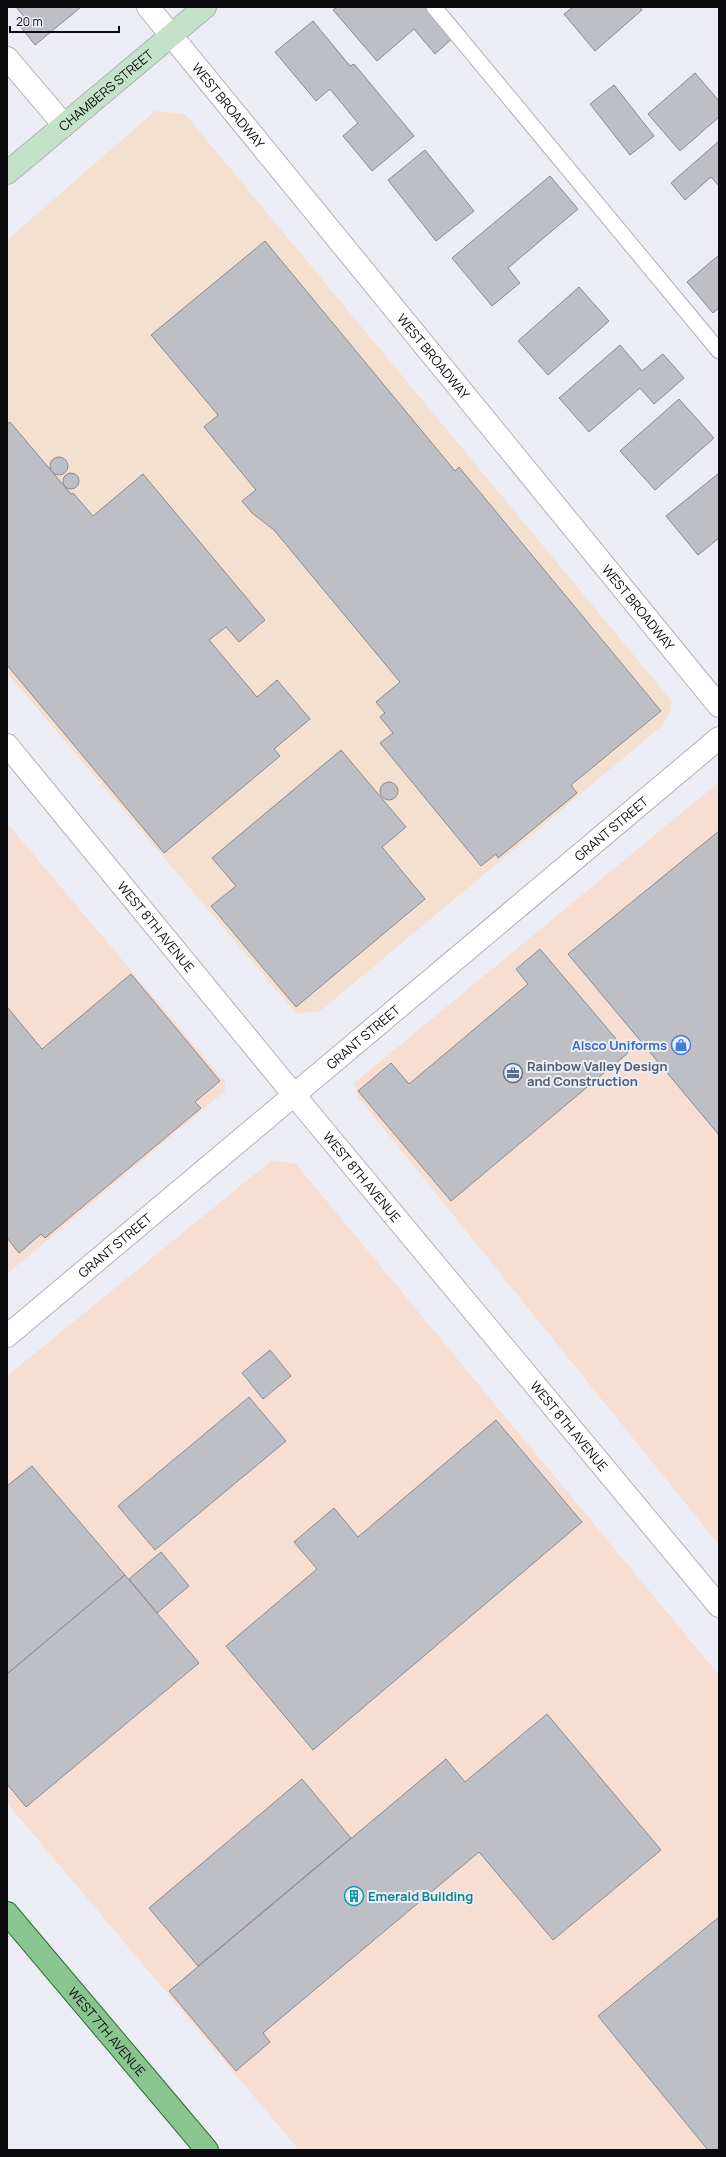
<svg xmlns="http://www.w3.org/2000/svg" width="726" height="2157" viewBox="0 0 726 2157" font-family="Manrope,sans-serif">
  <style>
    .commercial { fill: #f6ded3 }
    .industrial { fill: #f3e0d0 }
    .building { fill: #bdbfc5; stroke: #898a90 }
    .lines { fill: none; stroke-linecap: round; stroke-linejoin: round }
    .service-casing { stroke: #b0b1b7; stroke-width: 17 }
    .minor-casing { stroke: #b0b1b7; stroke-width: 24 }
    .secondary-casing { stroke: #b0b1b7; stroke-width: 24 }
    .primary-casing { stroke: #2a6b31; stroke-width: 24 }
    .service { stroke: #fff; stroke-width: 15 }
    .minor { stroke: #fff; stroke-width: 22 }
    .secondary { stroke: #c4e2c7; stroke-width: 22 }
    .primary { stroke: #89c58f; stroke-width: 22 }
    .labels { text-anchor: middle; stroke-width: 4; stroke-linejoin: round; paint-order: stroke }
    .street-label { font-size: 13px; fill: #0b0b0d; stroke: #ecedf4 }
    .shop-label { font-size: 13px; font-weight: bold; fill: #366cbe; stroke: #ecedf4; text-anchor: end }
    .service-label { font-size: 13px; font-weight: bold; fill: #4e5e75; stroke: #ecedf4; text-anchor: start }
    .culture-label { font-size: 13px; font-weight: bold; fill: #0d838f; stroke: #ecedf4; text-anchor: start }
  </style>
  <rect width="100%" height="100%" fill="#ecedf4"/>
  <g class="commercial">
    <path d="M719,782V1545L358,1097L354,1083Z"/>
    <path d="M7,823L225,1082V1091L7,1274Z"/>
    <path d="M272,1160L296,1164L719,1675V2150H299L7,1803V1376Z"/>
  </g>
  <path class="industrial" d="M155,111L185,114L671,700V709L663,725L319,1012L296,1013L7,673V240Z"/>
  <g class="building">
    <path d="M16,7H81L35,45L20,26L27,20Z"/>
    <path d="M337,7H429L454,37L435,54L414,29L377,61L333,10Z"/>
    <path d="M573,7H640L642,10L595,51L564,14Z"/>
    <path d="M313,21L350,66L354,64L414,136L372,171L343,136L358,123L330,89L316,101L275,52Z"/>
    <path d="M695,73L719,101V117L680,151L648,114Z"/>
    <path d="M614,85L654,136L630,155L590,104Z"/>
    <path d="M719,141V186L711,177L685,200L671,183Z"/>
    <path d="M425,150L474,211L436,241L388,180Z"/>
    <path d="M550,176L578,209L508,268L520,283L492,306L452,258Z"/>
    <path d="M265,241L455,471L459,467L661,711L571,785L577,793L498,858L496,854L481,866L380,743L393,733L380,717L385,713L376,702L400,682L274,530L252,513L242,501L256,490L204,427L218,415L151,335Z"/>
    <path d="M719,255V308L713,313L687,282Z"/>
    <path d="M579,287L609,321L548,375L518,341Z"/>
    <path d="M620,345L642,371L663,354L684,378L654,404L640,388L589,432L559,398Z"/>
    <path d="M679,399L714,438L655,490L620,451Z"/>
    <path d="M10,422L71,494L73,493L93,516L143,474L265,620L239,642L226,627L209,640L257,697L277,680L310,719L274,749L280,756L164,853L7,665V424Z"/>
    <circle cx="59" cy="466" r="9"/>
    <path d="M719,473V538L698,555L666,516Z"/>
    <circle cx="71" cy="481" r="8"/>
    <path d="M341,750L406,827L382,847L425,899L296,1007L211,906L236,886L212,858Z"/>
    <circle cx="389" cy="791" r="9"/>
    <path d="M719,831V1135L568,954Z"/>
    <path d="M540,949L628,1053L451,1201L358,1091L391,1063L409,1084L528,984L516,969Z"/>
    <path d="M131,974L220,1081L195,1102L201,1108L45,1238L41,1234L19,1253L7,1238V1007L42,1049Z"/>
    <path d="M270,1350L291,1376L263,1399L242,1373Z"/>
    <path d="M249,1397L286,1441L155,1550L118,1506Z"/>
    <path d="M496,1420L582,1522L313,1750L226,1646L317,1569L294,1542L334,1508L358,1537Z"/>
    <path d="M32,1466L125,1575L7,1674V1486Z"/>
    <path d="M161,1552L189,1586L157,1613L129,1579Z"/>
    <path d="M125,1575L199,1663L26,1807L7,1784V1674Z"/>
    <path d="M547,1714L661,1850L553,1940L479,1852L263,2033L270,2042L236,2071L169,1991L446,1759L465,1782Z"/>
    <path d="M302,1779L351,1838L198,1966L149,1908Z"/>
    <path d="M719,1917V2150H708L598,2016Z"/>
  </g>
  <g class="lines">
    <g class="service-casing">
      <path id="service" d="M434,7L719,351"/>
    </g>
    <g class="minor-casing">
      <g id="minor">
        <path id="s1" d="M148,7L719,706"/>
        <path d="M7,58L64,125"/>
        <path id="s2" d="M7,745L294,1095L719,1606"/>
        <path id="s3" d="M7,1336L719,738"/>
      </g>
    </g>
    <g class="secondary-casing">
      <g id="secondary">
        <path id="s4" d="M7,173L205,7"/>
      </g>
    </g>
    <g class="primary-casing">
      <g id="primary">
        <path id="s5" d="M7,1913L207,2150"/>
      </g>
    </g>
    <use href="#service" class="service"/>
    <use href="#minor" class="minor"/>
    <use href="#secondary" class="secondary"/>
    <use href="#primary" class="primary"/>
  </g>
  <defs>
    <g id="shop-ring" transform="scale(1)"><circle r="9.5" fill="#ecedf4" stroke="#3f7fe0" stroke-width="1.5"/><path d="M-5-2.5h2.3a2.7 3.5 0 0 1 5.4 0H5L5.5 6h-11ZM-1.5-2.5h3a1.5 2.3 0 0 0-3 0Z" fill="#3f7fe0"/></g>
    <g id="office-ring" transform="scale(1)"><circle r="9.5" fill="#ecedf4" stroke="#5c6f8a" stroke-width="1.5"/><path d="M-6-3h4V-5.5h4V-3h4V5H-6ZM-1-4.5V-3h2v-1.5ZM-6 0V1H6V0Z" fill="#5c6f8a"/></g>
    <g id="building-ring" transform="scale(1)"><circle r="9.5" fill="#ecedf4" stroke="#0f9aa8" stroke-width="1.5"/><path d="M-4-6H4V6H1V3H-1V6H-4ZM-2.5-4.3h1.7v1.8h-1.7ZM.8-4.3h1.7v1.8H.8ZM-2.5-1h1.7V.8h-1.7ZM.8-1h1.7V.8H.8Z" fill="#0f9aa8"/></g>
  </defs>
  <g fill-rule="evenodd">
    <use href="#shop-ring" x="681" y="1045"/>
    <use href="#office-ring" x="513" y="1073"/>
    <use href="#building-ring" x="354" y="1896"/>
  </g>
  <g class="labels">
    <g class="street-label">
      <text dy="5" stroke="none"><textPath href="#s4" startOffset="129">CHAMBERS STREET</textPath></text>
      <text dy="5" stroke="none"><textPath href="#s1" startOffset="127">WEST BROADWAY</textPath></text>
      <text dy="5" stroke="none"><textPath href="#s1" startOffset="451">WEST BROADWAY</textPath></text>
      <text dy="5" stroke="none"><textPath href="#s1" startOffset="775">WEST BROADWAY</textPath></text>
      <text dy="5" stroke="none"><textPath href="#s3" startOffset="789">GRANT STREET</textPath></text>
      <text dy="5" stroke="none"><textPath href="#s2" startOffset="235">WEST 8TH AVENUE</textPath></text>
      <text dy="5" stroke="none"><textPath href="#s3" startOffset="465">GRANT STREET</textPath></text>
      <text dy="5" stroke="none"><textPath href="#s2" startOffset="559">WEST 8TH AVENUE</textPath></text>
      <text dy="5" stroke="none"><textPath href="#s3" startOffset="141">GRANT STREET</textPath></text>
      <text dy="5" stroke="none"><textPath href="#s2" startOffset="883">WEST 8TH AVENUE</textPath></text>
      <text dy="5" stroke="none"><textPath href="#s5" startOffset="155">WEST 7TH AVENUE</textPath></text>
    </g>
    <g class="shop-label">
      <text x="667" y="1050">Alsco Uniforms</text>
    </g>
    <g class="service-label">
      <text x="527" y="1071">Rainbow Valley Design<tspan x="527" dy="15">and Construction</tspan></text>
    </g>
    <g class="culture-label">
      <text x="368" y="1901">Emerald Building</text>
    </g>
  </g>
  <rect width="726" height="2157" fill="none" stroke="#0b0b0d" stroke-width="16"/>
  <path d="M10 26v6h109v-6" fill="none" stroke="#0b0b0d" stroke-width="2"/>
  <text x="16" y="26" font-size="12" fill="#0b0b0d" stroke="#ecedf4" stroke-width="3" paint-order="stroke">20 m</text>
</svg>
